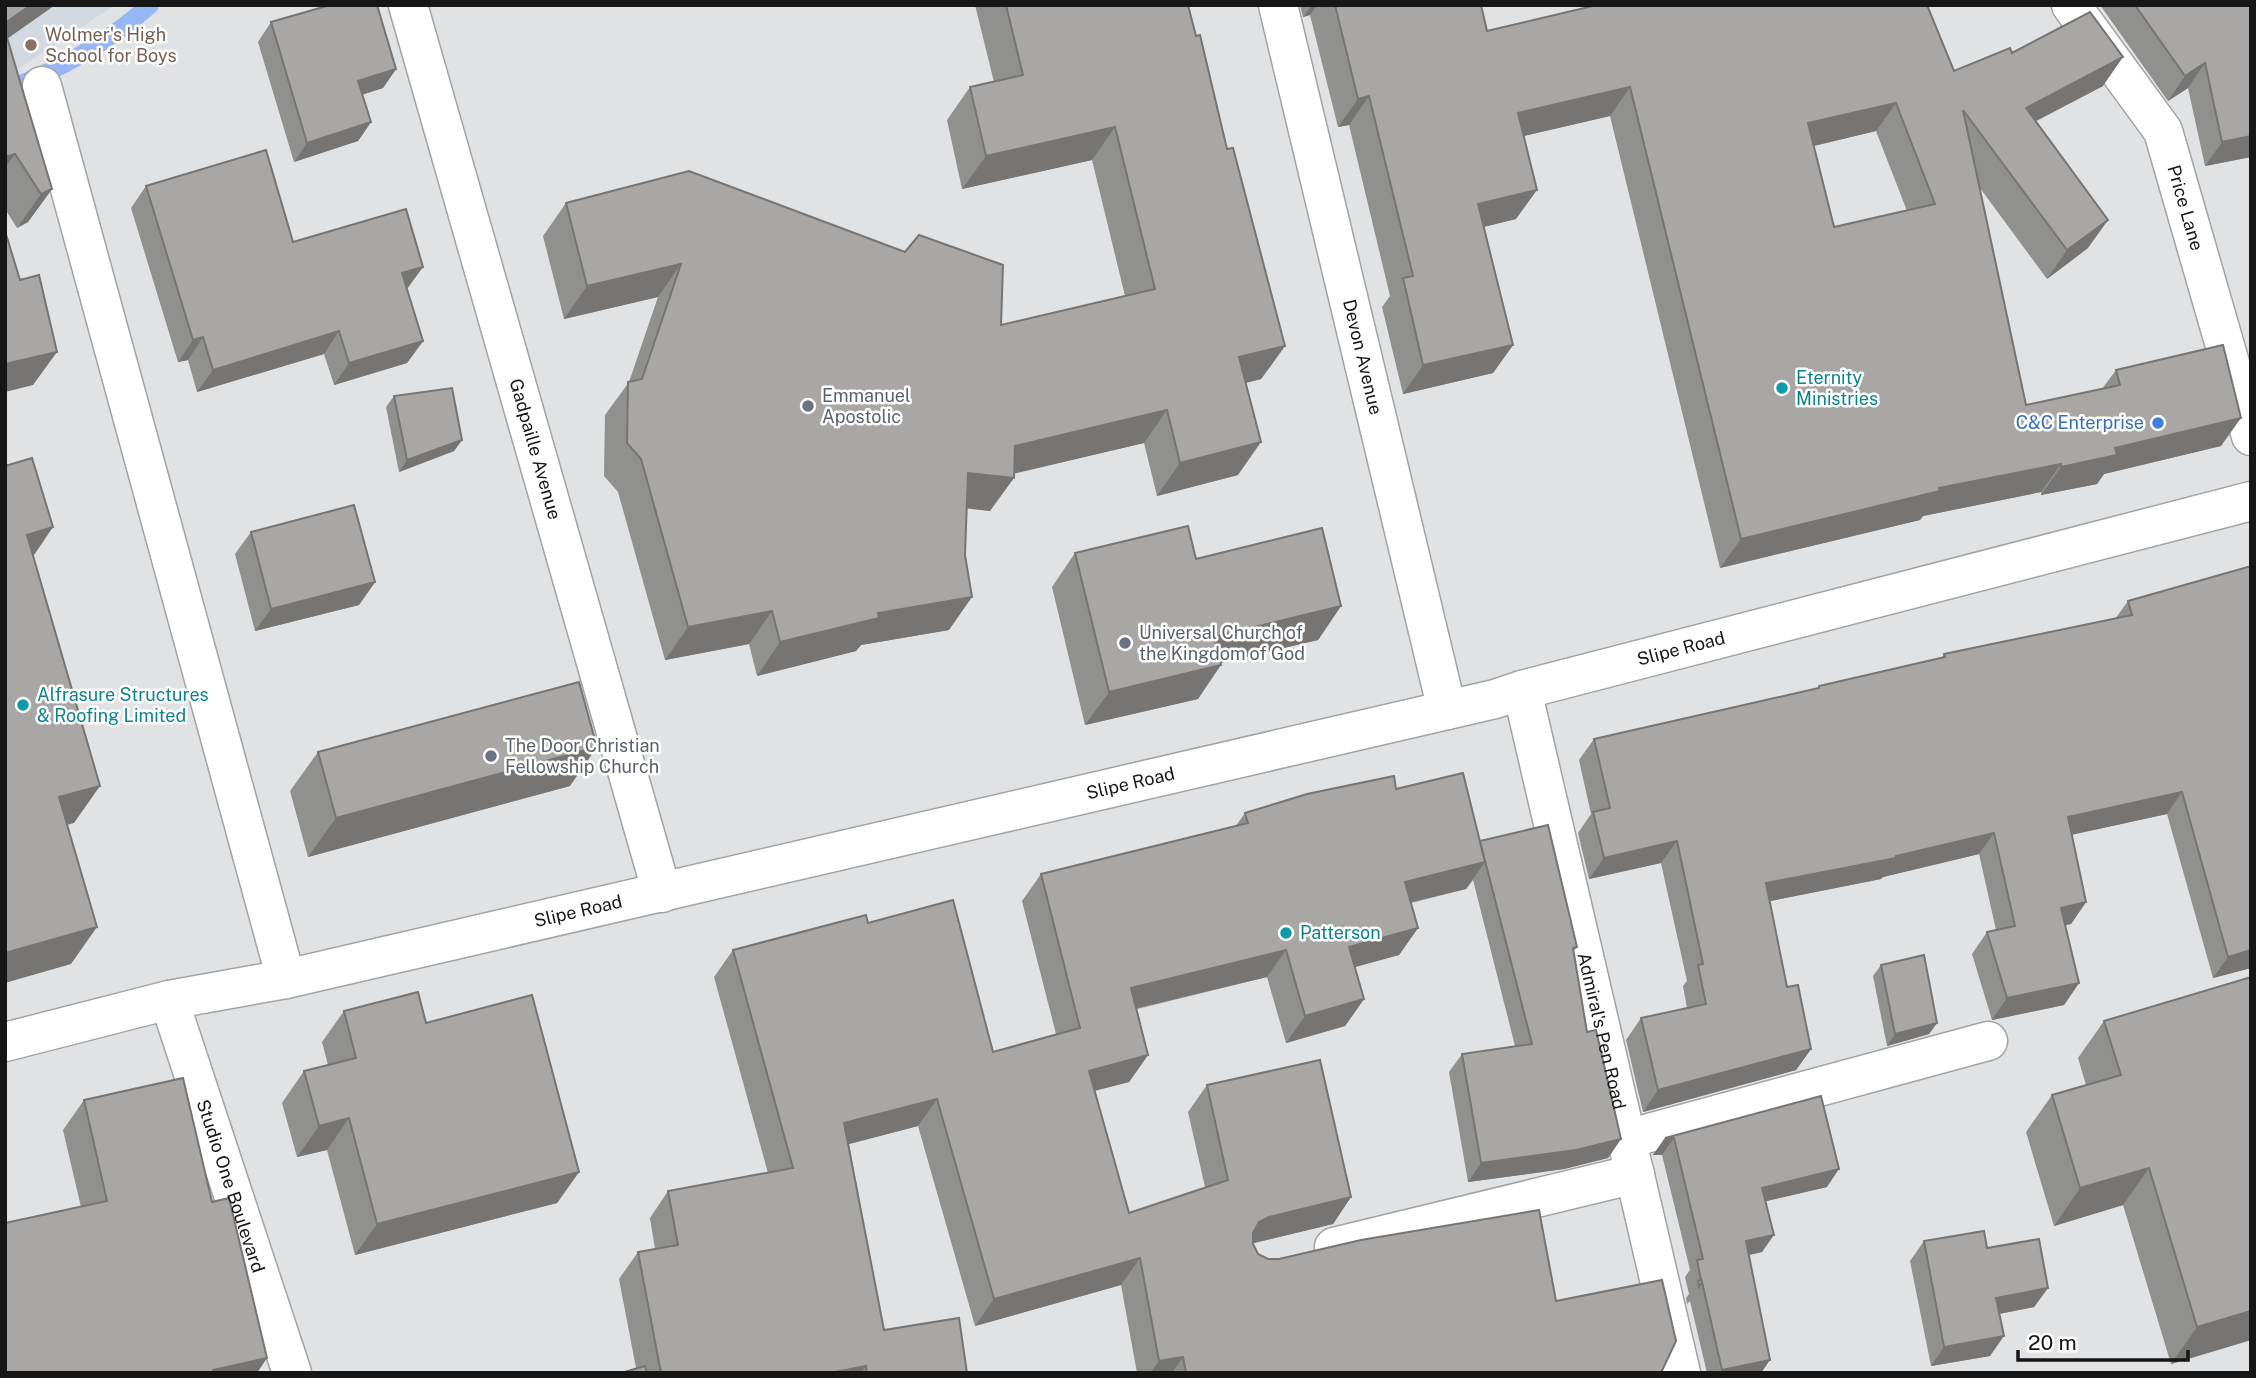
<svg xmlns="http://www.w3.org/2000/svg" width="2256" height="1378" viewBox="0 0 2256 1378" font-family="'Public Sans',sans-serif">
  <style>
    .built { fill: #d2d9e1 }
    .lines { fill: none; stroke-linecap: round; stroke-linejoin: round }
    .stream { stroke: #96b6f6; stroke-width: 18 }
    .minor-casing { stroke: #a2a3a5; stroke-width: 41 }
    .tertiary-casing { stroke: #a2a3a5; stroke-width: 41 }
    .secondary-casing { stroke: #a2a3a5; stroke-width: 41 }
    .minor { stroke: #fff; stroke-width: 38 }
    .tertiary { stroke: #fff; stroke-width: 38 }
    .secondary { stroke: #fff; stroke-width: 38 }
    .wall { fill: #90908e; fill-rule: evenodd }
    .shaded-wall { fill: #767574 }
    .building { fill: #a8a7a5; stroke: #767574; stroke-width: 2; fill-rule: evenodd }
    .education-dot { fill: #8d6e63; stroke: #fff; stroke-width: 2.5 }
    .culture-dot { fill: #0f9aa8; stroke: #fff; stroke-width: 2.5 }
    .worship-dot { fill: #6b7280; stroke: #fff; stroke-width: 2.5 }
    .shop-dot { fill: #3f7fe0; stroke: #fff; stroke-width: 2.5 }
    .labels { text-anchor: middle; stroke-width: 5; stroke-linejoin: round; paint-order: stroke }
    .education-label { font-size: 18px; fill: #785e54; stroke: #fff; text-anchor: start }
    .street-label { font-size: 18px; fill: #161617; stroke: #fff }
    .culture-label { font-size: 18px; fill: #0d838f; stroke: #fff; text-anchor: start }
    .worship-label { font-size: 18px; fill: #5b616d; stroke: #fff; text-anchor: start }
    .shop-label { font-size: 18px; fill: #366cbe; stroke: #fff; text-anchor: end }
  </style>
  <rect width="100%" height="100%" fill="#e1e2e4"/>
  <path class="built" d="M5,5H115L9,75Z"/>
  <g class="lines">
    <path class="stream" d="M5,90C58,71 107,43 150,5"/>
    <g class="minor-casing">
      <g id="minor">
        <path id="s1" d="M408,5L662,893"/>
        <path id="s2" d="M1278,5L1447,710"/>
        <path id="s3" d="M2071,5L2163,131L2251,436"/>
        <path d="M42,86L286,979"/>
        <path id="s4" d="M1522,690L1681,1373"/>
        <path d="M1627,1139L1988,1041"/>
        <path d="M1334,1247L1635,1174"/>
      </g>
    </g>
    <g class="tertiary-casing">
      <g id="tertiary">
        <path id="s5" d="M169,1000L292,1373"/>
      </g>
    </g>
    <g class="secondary-casing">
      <g id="secondary">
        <path id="s6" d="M5,1042L169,1000L286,979L1495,699L1522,690L2251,501"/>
      </g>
    </g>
    <use href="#minor" class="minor"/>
    <use href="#tertiary" class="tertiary"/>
    <use href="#secondary" class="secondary"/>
  </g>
  <g class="wall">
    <path d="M5,5H55L7,39L52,189L28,222L17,228L5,209Z"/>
    <path d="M975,5H1188L1227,149L1285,346L1261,379L1246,383L1238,475L1157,496L1144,443L1014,473L990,511L967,508L949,630L861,645L856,651L757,676L749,644L665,660L618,492L604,476L605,415L629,382L658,297L564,319L543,236L566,203L1001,325L1125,296L1092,160L962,189L947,120L970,87L994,82Z"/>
    <path d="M1300,5H1481L1487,31L1585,8L1584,5H1927L1954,71L2012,53L2103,86L2035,121L2088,248L2047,279L1980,188L2026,405L2102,389L2116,370L2221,446L2104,474L2097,484L2041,495V492L1923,516L1920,520L1720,568L1610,116L1523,136L1516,219L1484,227L1513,345L1493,373L1403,394L1382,307L1390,296L1349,125L1338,127L1310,15L1303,17ZM1876,131L1907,211L1834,227L1814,146Z"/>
    <path d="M2100,5H2251V157L2205,166L2188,88L2168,101Z"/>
    <path d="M271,22L396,69L383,88L362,95L371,122L358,141L294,162L258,42Z"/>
    <path d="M146,186L293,242L407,289L423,341L407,363L334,385L324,354L197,392L188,360L178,362L131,208Z"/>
    <path d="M394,396L462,440L454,451L399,472L386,407Z"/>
    <path d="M251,532L375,582L359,605L255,631L235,554Z"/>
    <path d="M1075,553L1341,606L1318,640L1220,663L1198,699L1085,725L1052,587Z"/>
    <path d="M2128,601L2251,968L2213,978L2167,814L2071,835L2086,902L2071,924L2065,925L2079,983L2064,1005L1992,1020L1972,954L1987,932L1996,930L1979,854L1883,877L1881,879L1769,901L1787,987L1811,1049L1796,1070L1643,1112L1626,1040L1641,1018L1687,1008L1683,986L1687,981L1661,863L1589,879L1578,833L1591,814L1579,760L1594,739L1817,689L1819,686L1942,658L1944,654L2115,619Z"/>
    <path d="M318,752L570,786L308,857L290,791Z"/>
    <path d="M1396,789L1480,841L1577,947L1573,952L1587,1032L1621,1139L1608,1158L1564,1169L1468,1182L1449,1072L1462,1054L1515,1046L1473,880L1466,889L1411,903L1418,928L1399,955L1354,967L1364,999L1345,1026L1286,1043L1267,977L1137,1009L1148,1055L1129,1082L1094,1091L1129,1213L1205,1187L1188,1112L1207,1085L1351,1197L1333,1224L1253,1243L1258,1254L1268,1259L1556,1301L1661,1373H1137L1121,1285L975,1326L918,1126L849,1144L884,1330L967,1373H621L636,1368L619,1279L638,1252L655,1249L650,1218L668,1191L768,1173L714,977L733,950L868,923L993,1052L1056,1034L1022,901L1041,874L1235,827L1245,813Z"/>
    <path d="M1881,965L1937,1023L1929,1034L1887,1046L1873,976Z"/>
    <path d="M344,1011L426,1023L579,1172L557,1203L355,1255L327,1150L297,1157L282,1103L304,1071L328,1065L322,1042Z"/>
    <path d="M2104,1021L2251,1340L2171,1364L2123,1205L2054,1226L2026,1132L2052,1095L2086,1085L2078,1058Z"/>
    <path d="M1821,1096L1827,1187L1765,1201L1762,1252L1749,1255L1761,1373H1707L1690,1301L1687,1304L1686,1298L1689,1294L1685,1277L1690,1270L1662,1155H1653L1665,1138Z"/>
    <path d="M84,1100L212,1202L81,1207L63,1130Z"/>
    <path d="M1924,1241L1987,1248L2048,1288L2034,1307L1999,1314L1990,1356L1931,1366L1910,1261Z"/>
  </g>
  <g class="shaded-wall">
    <path d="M31,5H55L5,40V23Z"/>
    <path d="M1312,5H1317L1310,15L1303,17Z"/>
    <path d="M2123,57L2103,86L2006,137L2026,108Z"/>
    <path d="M2205,63L2188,88L2168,101L2185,76Z"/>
    <path d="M396,69L383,88L344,100L358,81Z"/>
    <path d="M1630,87L1610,116L1498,142L1518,113Z"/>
    <path d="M1369,96L1349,125L1338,127L1358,99Z"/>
    <path d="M1896,103L1876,131L1788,152L1808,123Z"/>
    <path d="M371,122L358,141L294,162L307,143Z"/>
    <path d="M1115,127L1092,160L962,189L986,156Z"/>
    <path d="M2251,136V157L2205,166L2222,142Z"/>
    <path d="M15,154L5,168V157Z"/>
    <path d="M52,189L28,222L17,228L41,194Z"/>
    <path d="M1537,190L1516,219L1458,233L1478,204Z"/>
    <path d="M2108,220L2088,248L2047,279L2067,250Z"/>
    <path d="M681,264L658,297L564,319L587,286Z"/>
    <path d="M423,267L407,289L402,273Z"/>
    <path d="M339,331L324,354L197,392L213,370Z"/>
    <path d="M203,337L188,360L178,362L193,340Z"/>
    <path d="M423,341L407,363L334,385L349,363Z"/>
    <path d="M1513,345L1493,373L1403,394L1423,365Z"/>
    <path d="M1285,346L1261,379L1216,390L1239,357Z"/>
    <path d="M57,352L33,385L5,392V364Z"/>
    <path d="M1167,410L1144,443L1000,477L1014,478L990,511L945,506L968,473L1015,446Z"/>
    <path d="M2241,418L2221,446L2104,474L2097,484L2041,495L2061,467L2115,448Z"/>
    <path d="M462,440L454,451L399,472L407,460Z"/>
    <path d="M1261,442L1238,475L1157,496L1180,463Z"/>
    <path d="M2061,464L2041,492L1923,516L1920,520L1720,568L1741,539L1939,488Z"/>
    <path d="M53,527L28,564L27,535Z"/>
    <path d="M375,582L359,605L255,631L271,609Z"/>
    <path d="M972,597L949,630L861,645L856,651L757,676L780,642L878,613Z"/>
    <path d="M1341,606L1318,640L1191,670L1214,637Z"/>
    <path d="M772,611L749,644L665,660L688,627Z"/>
    <path d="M1221,665L1198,699L1085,725L1109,692Z"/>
    <path d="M597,747L570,786L308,857L336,818Z"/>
    <path d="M100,786L74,823L33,834L59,797Z"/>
    <path d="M2182,792L2167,814L2052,839L2068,817Z"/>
    <path d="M1994,833L1979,854L1883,877L1881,879L1751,905L1766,883L1896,856Z"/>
    <path d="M1677,841L1661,863L1589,879L1604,858Z"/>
    <path d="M1485,862L1466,889L1386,908L1405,882Z"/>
    <path d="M2086,902L2071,924L2046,930L2061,908Z"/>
    <path d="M97,927L71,964L5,983V953Z"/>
    <path d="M1418,928L1399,955L1330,974L1349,947Z"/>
    <path d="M1286,950L1267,977L1112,1014L1131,988Z"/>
    <path d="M2251,950V968L2213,978L2228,957Z"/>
    <path d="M2079,983L2064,1005L1992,1020L2007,998Z"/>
    <path d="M1364,999L1345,1026L1286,1043L1305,1016Z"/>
    <path d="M1937,1023L1929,1034L1887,1046L1895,1034Z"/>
    <path d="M1811,1049L1796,1070L1643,1112L1658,1090Z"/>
    <path d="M1148,1055L1129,1082L1070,1097L1089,1071Z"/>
    <path d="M937,1099L918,1126L826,1150L844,1123Z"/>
    <path d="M349,1118L327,1150L297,1157L319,1126Z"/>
    <path d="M1665,1138H1674L1662,1155H1653Z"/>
    <path d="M1621,1139L1608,1158L1564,1169L1468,1182L1481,1163Z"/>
    <path d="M2149,1168L2123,1205L2054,1226L2080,1188Z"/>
    <path d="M1839,1169L1827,1187L1750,1205L1762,1188Z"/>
    <path d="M579,1172L557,1203L355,1255L377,1224Z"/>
    <path d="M1351,1197L1333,1224L1250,1244L1241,1249L1259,1222L1269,1217Z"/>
    <path d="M1774,1235L1762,1252L1734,1258L1746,1241Z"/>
    <path d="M1140,1258L1121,1285L975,1326L994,1299Z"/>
    <path d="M2048,1288L2034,1307L1983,1317L1996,1298Z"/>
    <path d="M2251,1311V1340L2171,1364L2197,1327Z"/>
    <path d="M2004,1336L1990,1356L1931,1366L1944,1347Z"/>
    <path d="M1183,1357L1172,1373H1150L1159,1361Z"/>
    <path d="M267,1358L257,1373H211L213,1370Z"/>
    <path d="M1770,1360L1761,1373H1720L1722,1370Z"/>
    <path d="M866,1366L861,1373H830Z"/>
  </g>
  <g class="building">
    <path d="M5,5H31L5,23Z"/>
    <path d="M330,5H377L396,69L358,81L371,122L307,143L271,22Z"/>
    <path d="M1006,5H1188L1196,36L1200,35L1227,149L1233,148L1285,346L1239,357L1261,442L1180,463L1167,410L1015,446L1014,478L968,473L965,555L972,597L878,613L879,618L780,642L772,611L688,627L641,459L627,443L628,382L642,379L681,264L587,286L566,203L689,171L905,252L919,235L1003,265L1001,325L1155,289L1115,127L986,156L970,87L1023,75Z"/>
    <path d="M1335,5H1481L1487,31L1597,5H1927L1954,71L2010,48L2012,53L2090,12L2123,57L2026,108L2108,220L2067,250L1963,110L2026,405L2120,385L2116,370L2223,345L2241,418L2115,448L2117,455L2061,467V464L1939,488L1940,491L1741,539L1630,87L1518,113L1537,190L1478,204L1513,345L1423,365L1403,278L1413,276L1369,96L1358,99ZM1896,103L1935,204L1834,227L1808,123Z"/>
    <path d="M2135,5H2251V136L2222,142L2205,63L2185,76Z"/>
    <path d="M5,31L52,189L41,194L15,154L5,157Z"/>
    <path d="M266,150L293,242L406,209L423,267L402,273L423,341L349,363L339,331L213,370L203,337L193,340L146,186Z"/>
    <path d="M5,231L20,280L39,275L57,352L5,364Z"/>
    <path d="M452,388L462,440L407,460L394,396Z"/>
    <path d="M32,458L53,527L27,535L100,786L59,797L97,927L5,953V466Z"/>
    <path d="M354,505L375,582L271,609L251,532Z"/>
    <path d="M1188,526L1196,559L1322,528L1341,606L1214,637L1221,665L1109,692L1075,553Z"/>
    <path d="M2251,566V950L2228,957L2182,792L2068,817L2086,902L2061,908L2079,983L2007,998L1987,932L2015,926L1994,833L1896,856V858L1766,883L1787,987L1798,985L1811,1049L1658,1090L1641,1018L1706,1004L1698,965L1703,964L1677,841L1604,858L1593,812L1610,808L1594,739L1819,688V686L1945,657L1944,654L2132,615L2128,601Z"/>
    <path d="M579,682L597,747L336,818L318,752Z"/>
    <path d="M1463,773L1485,862L1405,882L1418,928L1349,947L1364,999L1305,1016L1286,950L1131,988L1148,1055L1089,1071L1129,1213L1228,1180L1207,1085L1320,1060L1351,1197L1269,1217L1259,1222L1253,1233V1244L1258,1254L1268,1259H1279L1361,1240L1539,1210L1556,1301L1662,1280L1676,1341L1661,1373H1186L1183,1357L1159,1361L1140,1258L994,1299L937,1099L844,1123L884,1330L959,1318L967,1373H867L866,1366L830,1373H661L638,1252L678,1245L668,1191L793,1168L733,950L866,915L868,923L953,900L993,1052L1080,1028L1041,874L1248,823L1245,813L1307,794L1394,776L1396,789Z"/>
    <path d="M1548,825L1577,947L1573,948L1587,1032L1596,1030L1621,1139L1576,1150L1481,1163L1462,1054L1532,1044L1480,841Z"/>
    <path d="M1924,955L1937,1023L1895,1034L1881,965Z"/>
    <path d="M2251,977V1311L2197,1327L2149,1168L2080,1188L2052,1095L2121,1075L2104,1021Z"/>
    <path d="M418,992L426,1023L532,995L579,1172L377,1224L349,1118L319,1126L304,1071L356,1058L344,1011Z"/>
    <path d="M183,1078L212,1202L229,1198L267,1358L213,1370V1373H5V1223L107,1201L84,1100Z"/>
    <path d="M1821,1096L1839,1169L1762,1188L1774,1235L1746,1241L1770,1360L1722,1370L1702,1282L1699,1287L1698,1281L1701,1280L1697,1260L1703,1259L1674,1138H1665Z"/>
    <path d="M1984,1231L1987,1248L2039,1239L2048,1288L1996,1298L2004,1336L1944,1347L1924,1241Z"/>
    <path d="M645,1366L647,1373H621Z"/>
  </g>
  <circle class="education-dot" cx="31" cy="45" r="7"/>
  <g class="culture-dot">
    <circle cx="1782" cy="388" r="7"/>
    <circle cx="23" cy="705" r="7"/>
    <circle cx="1286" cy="933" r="7"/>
  </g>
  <g class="worship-dot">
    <circle cx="808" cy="406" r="7"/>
    <circle cx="1125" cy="643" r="7"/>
    <circle cx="491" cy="756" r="7"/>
  </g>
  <circle class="shop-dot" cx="2158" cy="423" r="7"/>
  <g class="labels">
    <g class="education-label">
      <text x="45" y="41">Wolmer's High<tspan x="45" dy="21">School for Boys</tspan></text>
    </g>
    <g class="street-label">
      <text dy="6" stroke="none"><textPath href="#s3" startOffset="236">Price Lane</textPath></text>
      <text dy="6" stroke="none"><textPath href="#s2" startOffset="362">Devon Avenue</textPath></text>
      <text dy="6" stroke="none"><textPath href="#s1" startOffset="462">Gadpaille Avenue</textPath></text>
      <text dy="6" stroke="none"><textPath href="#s6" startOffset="1722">Slipe Road</textPath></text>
      <text dy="6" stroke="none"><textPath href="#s6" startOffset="1155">Slipe Road</textPath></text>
      <text dy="6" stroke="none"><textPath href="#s6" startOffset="588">Slipe Road</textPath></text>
      <text dy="6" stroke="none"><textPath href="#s4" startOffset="350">Admiral's Pen Road</textPath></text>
      <text dy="6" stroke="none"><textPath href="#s5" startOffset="196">Studio One Boulevard</textPath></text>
    </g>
    <g class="culture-label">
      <text x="1796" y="384">Eternity<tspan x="1796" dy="21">Ministries</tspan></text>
      <text x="37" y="701">Alfrasure Structures<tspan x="37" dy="21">&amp; Roofing Limited</tspan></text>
      <text x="1300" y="939">Patterson</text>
    </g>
    <g class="worship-label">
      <text x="822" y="402">Emmanuel<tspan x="822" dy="21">Apostolic</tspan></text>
      <text x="1139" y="639">Universal Church of<tspan x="1139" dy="21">the Kingdom of God</tspan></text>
      <text x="505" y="752">The Door Christian<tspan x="505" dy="21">Fellowship Church</tspan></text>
    </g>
    <g class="shop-label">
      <text x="2144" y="429">C&amp;C Enterprise</text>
    </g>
  </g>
  <rect width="2256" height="1378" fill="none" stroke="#161617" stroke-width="14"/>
  <path d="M2018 1350v10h170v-10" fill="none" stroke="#161617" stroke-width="3.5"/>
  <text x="2028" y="1350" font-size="21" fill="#161617" stroke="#ffffff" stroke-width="5" paint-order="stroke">20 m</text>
</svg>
